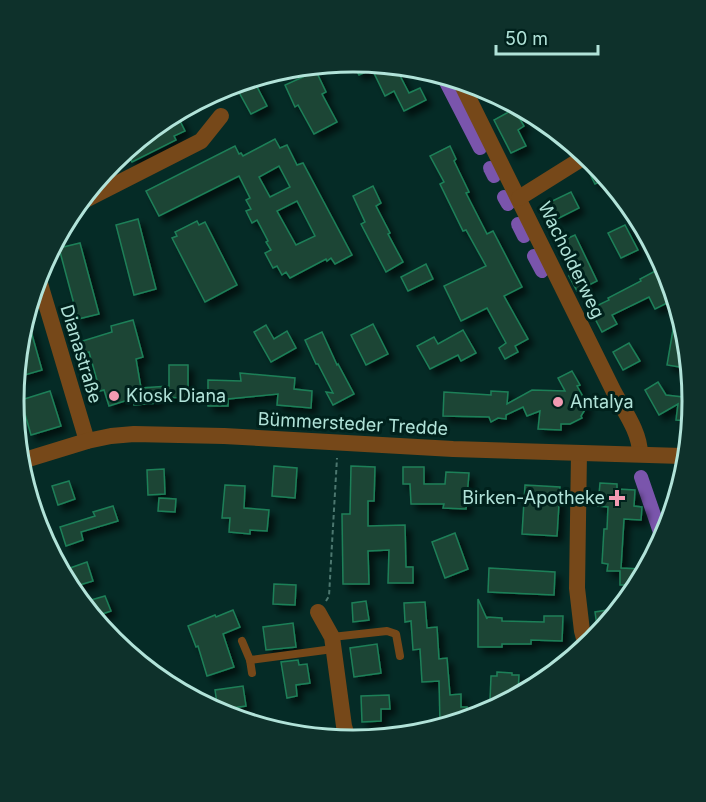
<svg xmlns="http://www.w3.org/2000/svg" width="706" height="802" viewBox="0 0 706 802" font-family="Inter,sans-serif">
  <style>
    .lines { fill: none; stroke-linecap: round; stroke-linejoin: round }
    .canal { stroke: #7a55ac; stroke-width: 14 }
    .building { fill: #1f4534; stroke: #1f8059; stroke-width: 1.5; fill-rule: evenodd; filter: url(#shadow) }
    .path { stroke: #4c776f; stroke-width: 2; stroke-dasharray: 4.5 3; stroke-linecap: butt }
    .service { stroke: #764819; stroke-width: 8 }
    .minor { stroke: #764819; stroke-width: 16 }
    .poi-dot { fill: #f19ab2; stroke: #00211c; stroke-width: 2 }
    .labels { text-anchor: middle; stroke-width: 6; stroke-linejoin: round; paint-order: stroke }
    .street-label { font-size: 18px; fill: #b1e3d9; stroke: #00211c }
    .poi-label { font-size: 18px; fill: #b1e3d9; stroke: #00211c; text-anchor: start }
    .rim { fill: none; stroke: #b1e3d9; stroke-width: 3 }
  </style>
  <defs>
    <filter id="shadow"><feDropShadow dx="5.5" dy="5.5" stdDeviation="3" flood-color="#0009"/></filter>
  </defs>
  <rect width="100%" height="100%" fill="#052b26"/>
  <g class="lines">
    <g class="canal">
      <path d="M445,80L480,148"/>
      <path d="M490,168L494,176"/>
      <path d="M504,197L508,204"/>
      <path d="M518,224L524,236"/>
      <path d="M534,256L542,271"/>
      <path d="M641,477L662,538"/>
    </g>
  </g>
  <g class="building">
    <path d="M352,62L397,70L409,93L420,88L426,100L404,111L394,91L385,96L372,69L359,75Z"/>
    <path d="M316,71L326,92L322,94L337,122L314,134L298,105L295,107L285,85Z"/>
    <path d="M254,81L267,106L251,114L235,85Z"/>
    <path d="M514,109L524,126L518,130L526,146L511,153L494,120Z"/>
    <path d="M178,117L185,131L174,136L176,140L132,162L127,152Z"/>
    <path d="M275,139L280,148L287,145L297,165L303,163L352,255L335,264L331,258L327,261L326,259L290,278L286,272L282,275L277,266L273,268L265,253L271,250L266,242L268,241L257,220L252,223L246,211L251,209L246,200L250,198L239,176L159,216L146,191L235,146L239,154L241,153L243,156ZM279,166L290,187L270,197L259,177ZM297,201L315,236L296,245L277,211Z"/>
    <path d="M450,146L456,159L454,161L469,192L466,193L487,234L493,231L522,287L504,296L528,339L515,346L518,352L505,359L499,348L506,343L487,308L461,321L444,286L486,266L466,230L463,231L440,184L444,182L430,156Z"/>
    <path d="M594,162L605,179L595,184L587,168Z"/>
    <path d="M373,186L381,203L376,206L390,233L388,234L403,262L386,272L361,224L365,222L353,196Z"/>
    <path d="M571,192L579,208L557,219L548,203Z"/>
    <path d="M138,219L156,289L134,295L116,225Z"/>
    <path d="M197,221L199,225L205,222L237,285L205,302L172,238L177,236L175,232Z"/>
    <path d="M625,225L638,250L621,258L608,233Z"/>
    <path d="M575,235L597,281L577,291L569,276L572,274L557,243Z"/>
    <path d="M80,243L99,314L78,319L59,248Z"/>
    <path d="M426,264L433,279L408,291L401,277Z"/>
    <path d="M659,269L665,282L669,281L673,300L655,309L649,297L612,315L617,324L602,332L590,309L609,300L608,298L641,281L640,279Z"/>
    <path d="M675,318H676L686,368L667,365Z"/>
    <path d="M133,320L143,357L136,359L141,388L169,386V365H188V398L157,397V403L134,405V398L109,406L104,390L100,391L89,352L77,355L73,344L112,332L111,326Z"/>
    <path d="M29,324L42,370L18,377L24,348Z"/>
    <path d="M373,324L388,354L366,365L351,335Z"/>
    <path d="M266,325L274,339L287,331L296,348L271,362L254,332Z"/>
    <path d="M463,330L476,353L461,361L458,355L430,369L417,346L434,337L438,344Z"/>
    <path d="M322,332L337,365L338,364L354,394L333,405L326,392L333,393L318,364H316L305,340Z"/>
    <path d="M629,343L640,361L623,370L613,352Z"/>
    <path d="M572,371L580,385L577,386L585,400L586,408L581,416L582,418L570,424H561V430L538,429L540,411L527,416L523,407L506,415V419L498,418L491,422L489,417L443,416L444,392L491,395V391L508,392L507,404L532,390L565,391L558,378Z"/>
    <path d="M240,373L295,378L294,389L312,391L311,408L277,405L278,394L228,399V406H208V380L241,381Z"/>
    <path d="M658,382L666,395L692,398L689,421L676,420L678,404L659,415L645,390Z"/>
    <path d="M50,391L61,426L31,435L21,400Z"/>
    <path d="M274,466L297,468L295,498L272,496Z"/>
    <path d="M351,466L375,467L374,501H368V526L405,525L406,567H413V583H388L389,550L368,551L369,584H343L342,514H350Z"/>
    <path d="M403,467H424V484H445L446,472L469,473L466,509L443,508L444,504H411L410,484H403Z"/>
    <path d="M164,469L165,494L148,495L147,470Z"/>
    <path d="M69,481L75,499L58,505L52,486Z"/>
    <path d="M600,483L617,484V489L635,490L634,506L642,507L641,520L624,519L621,568L641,569L631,585H620V571H607L608,564L602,563L604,529H607L608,507L598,506Z"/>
    <path d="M225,485L245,486L244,508L269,510L267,531L250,530V534L229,532L230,518H222Z"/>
    <path d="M525,485L560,487L557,536L522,534Z"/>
    <path d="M159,498L176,499L175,512L158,511Z"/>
    <path d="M113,506L118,521L81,532L83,540L66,546L60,527L95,516L93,512Z"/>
    <path d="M455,533L468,569L445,578L432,542Z"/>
    <path d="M87,562L93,581L76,586L70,568Z"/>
    <path d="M489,568L555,572L554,595L488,592Z"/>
    <path d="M274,584L296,585L295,605L273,604Z"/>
    <path d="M105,596L111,611L96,616L90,607L93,606L91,600Z"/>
    <path d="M478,599L487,619V617L502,618V621L544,622V616H563L562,641L531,640V644H502V647H478Z"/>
    <path d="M366,601L369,620L353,622L352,603Z"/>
    <path d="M425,602L427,628L437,627L439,659L447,658L450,695L461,694V707H467V718L440,723L439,681L422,682L420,649L413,650L411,621L405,622L404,603Z"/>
    <path d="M614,609L598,633L595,612Z"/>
    <path d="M233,610L240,627L223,634L234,667L207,676L198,646L196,647L188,626L215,615L216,617Z"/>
    <path d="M293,623L296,647L266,650L263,627Z"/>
    <path d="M377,644L381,673L354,677L350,648Z"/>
    <path d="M298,660L299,665L307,664L310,683L296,685L297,696L287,698L281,662Z"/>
    <path d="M497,672L512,673V675H519L518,691L496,706V700H490L491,676H497Z"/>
    <path d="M243,686L246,706L218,710L215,690Z"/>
    <path d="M389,695L390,709H381V721L362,722L361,696Z"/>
  </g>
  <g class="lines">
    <path class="path" d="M326,601L329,596L337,458"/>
    <g class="service">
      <path d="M332,637L387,631L396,634L400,656"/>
      <path d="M242,641L250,660L252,673"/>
      <path d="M250,660L333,649"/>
    </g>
    <g class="minor">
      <path d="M461,83L614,392C624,411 640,432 640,454"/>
      <path d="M519,198L586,156"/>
      <path d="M87,199L201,141L221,116"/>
      <path d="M38,277L87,441"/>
      <path d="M579,453L577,588L582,631L586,646"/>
      <path d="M25,460L87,441L111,436L134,434L224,436L453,449L682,456"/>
      <path d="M318,612L332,637L344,726L348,739"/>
    </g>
  </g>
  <g class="poi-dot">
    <circle cx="114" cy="396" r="6"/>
    <circle cx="558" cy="402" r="6"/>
    <path d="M614 489h6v6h6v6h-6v6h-6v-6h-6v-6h6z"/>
  </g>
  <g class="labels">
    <g class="street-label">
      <text transform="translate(571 260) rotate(64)" y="6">Wacholderweg</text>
      <text transform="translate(81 354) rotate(73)" y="6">Dianastraße</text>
      <text transform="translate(353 424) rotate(3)" y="6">Bümmersteder Tredde</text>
    </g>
    <g class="poi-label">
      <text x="126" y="402">Kiosk Diana</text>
      <text x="570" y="408">Antalya</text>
      <text x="605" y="504" text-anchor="end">Birken-Apotheke</text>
    </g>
  </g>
  <path d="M0 0H706V802H0ZM24 401a329 329 0 1 1 658 0a329 329 0 1 1-658 0Z" fill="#0e312b" fill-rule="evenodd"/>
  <path class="rim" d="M24 401a329 329 0 1 1 658 0a329 329 0 1 1-658 0Z"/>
  <path d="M496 45v9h102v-9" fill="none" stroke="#b1e3d9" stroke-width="3"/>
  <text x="505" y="45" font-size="18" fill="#b1e3d9" stroke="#00211c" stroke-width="4.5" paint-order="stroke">50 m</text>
</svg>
